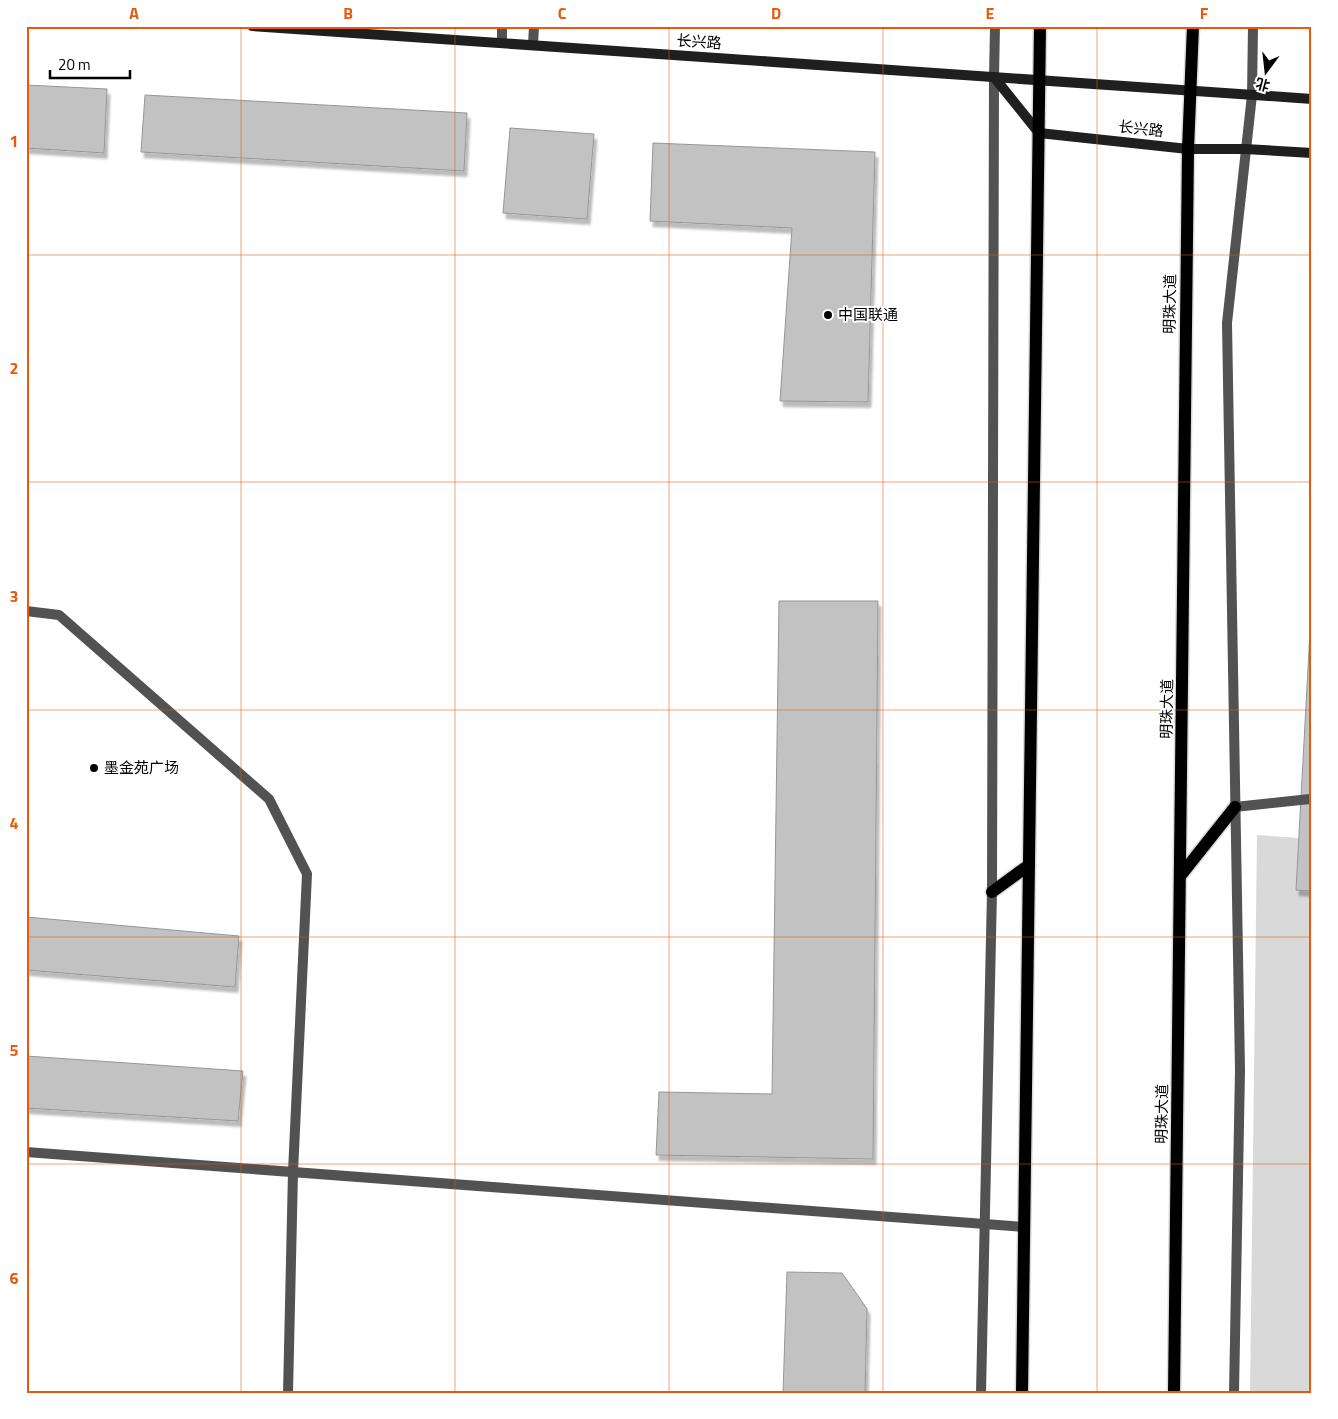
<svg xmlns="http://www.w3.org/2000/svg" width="1338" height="1419" viewBox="0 0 1338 1419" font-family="'Titillium Web','Noto Sans SC',sans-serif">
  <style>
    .green { fill: #d9d9d9 }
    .building { fill: #c2c2c2; stroke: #969696; filter: url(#shadow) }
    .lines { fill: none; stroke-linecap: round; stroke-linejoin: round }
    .primary-casing { stroke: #dbdbdb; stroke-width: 15 }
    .lane { stroke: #525252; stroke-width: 10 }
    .street { stroke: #525252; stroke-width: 10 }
    .secondary { stroke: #1f1f1f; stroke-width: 10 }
    .primary { stroke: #000; stroke-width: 12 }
    .grid { fill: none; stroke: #e8590c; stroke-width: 1; stroke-opacity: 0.55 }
    .poi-dot { fill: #000; stroke: #fff; stroke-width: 2 }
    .labels { text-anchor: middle; stroke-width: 4; stroke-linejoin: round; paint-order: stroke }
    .street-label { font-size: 15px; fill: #000; stroke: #fff }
    .poi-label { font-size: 15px; fill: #000; stroke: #fff; text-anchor: start }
    .neatline { fill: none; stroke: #e8590c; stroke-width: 2 }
    .grid-label { font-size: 16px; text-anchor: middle; font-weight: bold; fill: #e8590c }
  </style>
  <defs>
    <filter id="shadow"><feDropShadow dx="3" dy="5.5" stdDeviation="1" flood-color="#0004"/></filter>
  </defs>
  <rect width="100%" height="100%" fill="#fff"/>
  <path class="green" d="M1257,835L1312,839V1393H1250Z"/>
  <g class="building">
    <path d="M26,85L107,89L104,153L26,148Z"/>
    <path d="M145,95L467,113L464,171L141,152Z"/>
    <path d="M510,128L594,134L587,219L503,213Z"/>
    <path d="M653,143L875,152L868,402L780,401L792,228L650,221Z"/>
    <path d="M1312,594V891L1296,890Z"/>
    <path d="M779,601H878L873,1159L656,1155L659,1092L772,1094Z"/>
    <path d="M26,917L239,936L235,987L26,970Z"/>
    <path d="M26,1056L243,1071L238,1121L26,1108Z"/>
    <path d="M787,1272L842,1273L867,1309L865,1393H783Z"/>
  </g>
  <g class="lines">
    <g class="primary-casing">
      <g id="primary">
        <path d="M1181,875L1235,807"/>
        <path d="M992,892L1029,865"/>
        <path d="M1022,1393L1040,26"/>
        <path d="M1174,1393L1188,149L1193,26"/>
      </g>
    </g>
    <g class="lane">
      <path d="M533,45L534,26"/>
      <path d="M994,77L995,26"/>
      <path d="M1252,95L1253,26"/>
      <path d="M1235,807L1310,799L1312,800"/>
    </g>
    <g class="street">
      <path d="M502,43V26"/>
      <path d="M26,611L59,615L269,799L307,874L293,1172L288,1393"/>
      <path d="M26,1152L1024,1227"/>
      <path d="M981,1393L992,892L994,77"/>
      <path d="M1234,1393L1240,1070L1227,323L1252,95"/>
    </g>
    <g class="secondary">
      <path d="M252,26L1312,99"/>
      <path d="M994,77L1039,133L1188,149H1245L1312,153"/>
    </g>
    <use href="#primary" class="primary"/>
  </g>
  <path class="grid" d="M241,26V1393M455,26V1393M669,26V1393M883,26V1393M1097,26V1393M26,255H1312M26,482H1312M26,710H1312M26,937H1312M26,1164H1312"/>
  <g class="poi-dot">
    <circle cx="828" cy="315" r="5"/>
    <circle cx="94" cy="768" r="5"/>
  </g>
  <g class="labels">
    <g class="street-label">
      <text transform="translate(699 42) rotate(4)" y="5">长兴路</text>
      <text transform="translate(1141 129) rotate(6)" y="5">长兴路</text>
      <text transform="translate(1170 304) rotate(-89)" y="5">明珠大道</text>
      <text transform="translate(1167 709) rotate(-89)" y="5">明珠大道</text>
      <text transform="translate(1162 1114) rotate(-89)" y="5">明珠大道</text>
    </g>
    <g class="poi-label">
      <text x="838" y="320">中国联通</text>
      <text x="104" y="773">墨金苑广场</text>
    </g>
  </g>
  <rect width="1338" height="1419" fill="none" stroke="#ffffff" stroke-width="55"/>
  <g transform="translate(1266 72) rotate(195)" stroke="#ffffff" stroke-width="4" paint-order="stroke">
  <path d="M0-4L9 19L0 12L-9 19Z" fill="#000000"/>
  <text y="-8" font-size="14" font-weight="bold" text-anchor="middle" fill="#000000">北</text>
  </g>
  <path d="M50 70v8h80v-8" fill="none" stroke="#000000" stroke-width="2.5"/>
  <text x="58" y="70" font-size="15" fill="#000000" stroke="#ffffff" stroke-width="4" paint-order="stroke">20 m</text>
  <rect x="28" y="28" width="1282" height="1364" class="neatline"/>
  <g class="grid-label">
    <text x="134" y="19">A</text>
    <text x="348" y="19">B</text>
    <text x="562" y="19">C</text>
    <text x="776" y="19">D</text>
    <text x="990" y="19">E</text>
    <text x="1204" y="19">F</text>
    <text x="14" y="147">1</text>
    <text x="14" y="374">2</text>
    <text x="14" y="602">3</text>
    <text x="14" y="829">4</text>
    <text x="14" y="1056">5</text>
    <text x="14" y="1284">6</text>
  </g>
</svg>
